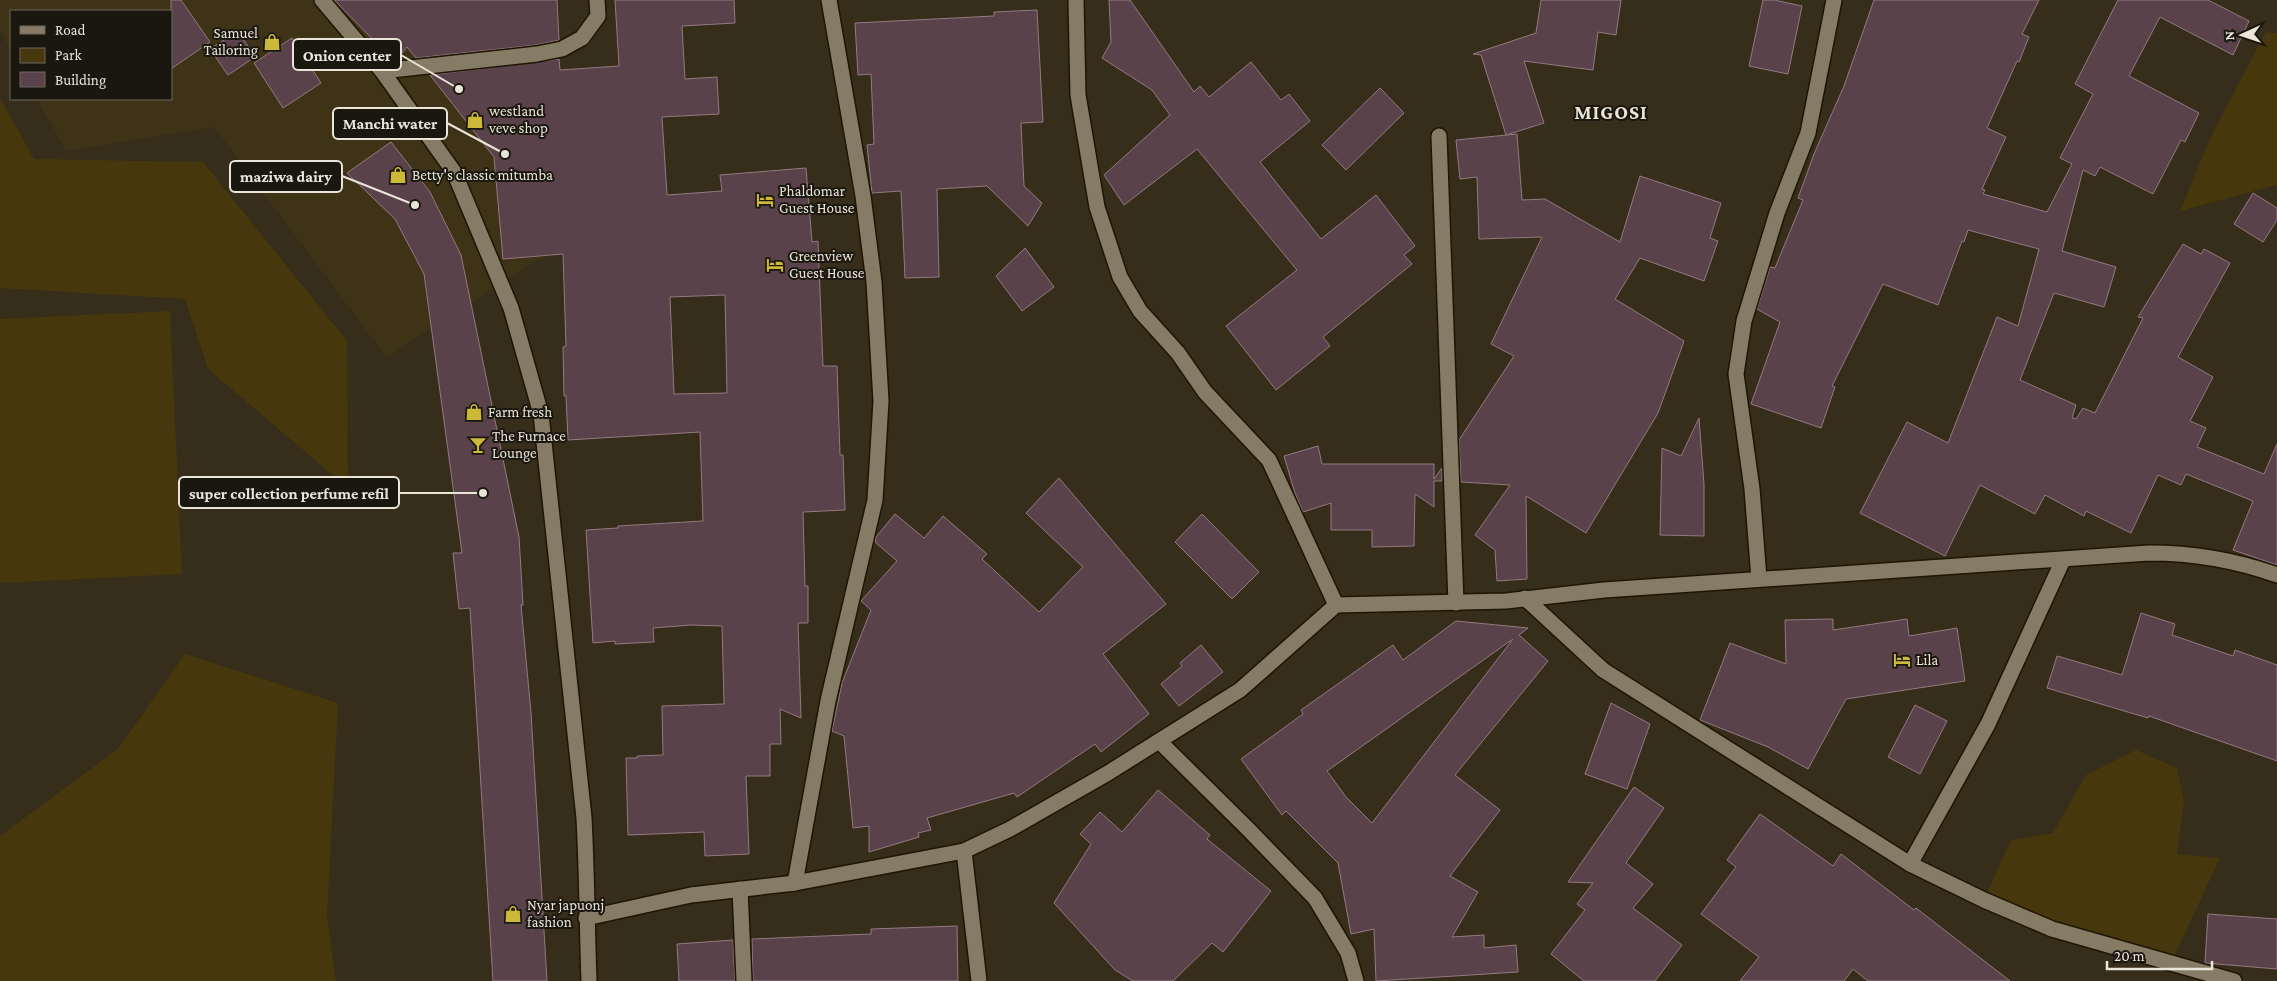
<svg xmlns="http://www.w3.org/2000/svg" width="2277" height="981" viewBox="0 0 2277 981" font-family="'Crimson Pro',serif">
  <style>
    .built { fill: #3e3317 }
    .green { fill: #46370c }
    .building { fill: #5a424a; stroke: #947981; fill-rule: evenodd }
    .lines { fill: none; stroke-linecap: round; stroke-linejoin: round }
    .street-casing { stroke: #1e1603; stroke-width: 18 }
    .secondary-casing { stroke: #1e1603; stroke-width: 18 }
    .street { stroke: #867c66; stroke-width: 15 }
    .secondary { stroke: #867c66; stroke-width: 15 }
    .labels { text-anchor: middle; stroke-width: 4; stroke-linejoin: round; paint-order: stroke }
    .poi-label { font-size: 15px; fill: #eae5d9; stroke: #1a170e; text-anchor: start }
    .district-label { font-size: 20px; font-weight: bold; letter-spacing: 1px; fill: #eae5d9; stroke: #1a170e }
    .leader { fill: none; stroke: #eae5d9; stroke-width: 2 }
    .callout-dot { fill: #eae5d9; stroke: #1a170e; stroke-width: 2 }
    .callout { fill: #1a170e; stroke: #eae5d9; stroke-width: 2 }
    .callout-label { font-size: 16px; text-anchor: middle; font-weight: bold; fill: #eae5d9 }
  </style>
  <rect width="100%" height="100%" fill="#362e1a"/>
  <path class="built" d="M0,0H468L635,198L386,357L214,127L66,151L37,99H171V11H11V51L0,30Z"/>
  <g class="green">
    <path d="M2266,32L2277,33V185L2180,211L2213,132Z"/>
    <path d="M0,98L34,159L203,162L347,341L348,488L208,369L185,299L0,288Z"/>
    <path d="M170,311L182,574L0,583V319Z"/>
    <path d="M185,654L338,703L327,917L336,981H0V836L118,749Z"/>
    <path d="M2136,750L2177,768L2184,801L2177,854L2220,858L2171,963L1984,900L2011,840L2053,833L2086,775Z"/>
  </g>
  <g class="building">
    <path d="M171,0H181L210,42L171,69Z"/>
    <path d="M334,0H557L559,40L536,45L416,58L407,47L396,60H393Z"/>
    <path d="M615,0H734L735,23L682,26L685,79L717,77L719,114L662,117L667,195L722,191L720,175L806,168L812,242L818,241L823,366H837L840,455H843L845,510L803,512L805,586H808V623H798L801,718L780,709L781,744H770V776H746L749,854L705,856L704,832L628,835L626,758H637V756L663,755L662,706L724,704L722,626L691,625L653,628L654,642L615,644V641L593,643L586,530L618,528V526L703,521L700,432L568,440L566,396H564L563,347L566,346L563,254L503,259L494,157L430,75L559,59L560,70L619,66ZM725,295L727,393L674,394L670,297Z"/>
    <path d="M1109,0H1130L1194,92L1200,86L1209,97L1251,62L1281,100L1289,94L1310,121L1260,162L1321,239L1376,195L1415,246L1404,255L1412,264L1323,337L1330,346L1276,390L1226,326L1297,270L1197,149L1124,205L1104,175L1170,115L1152,90L1102,58L1111,42Z"/>
    <path d="M1541,0H1621L1616,35L1598,32L1593,70L1524,61L1544,123L1506,135L1481,55L1473,54L1536,33Z"/>
    <path d="M1763,0H1774L1802,6L1788,74L1749,66Z"/>
    <path d="M1874,0H2039L2022,34L2029,37L2019,62L2017,61L1987,128L2006,137L1982,189L1985,190L1983,194L2047,212L2072,164L2060,158L2093,94L2075,84L2118,0H2208L2249,21L2233,55L2160,17L2129,76L2199,113L2185,142L2181,140L2153,194L2100,167L2095,176L2083,170L2062,251L2116,267L2104,307L2054,293L2020,380L2076,405L2072,418L2076,419L2083,408L2095,413L2143,318L2138,317L2183,244L2201,254L2204,249L2230,263L2178,357L2213,377L2190,421L2206,428L2197,447L2264,474L2277,444V565L2233,550L2253,501L2186,474L2181,485L2158,475L2131,533L2086,511L2084,516L2045,495L2035,514L1980,485L1945,556L1860,513L1907,422L1948,443L1997,317L2018,326L2039,249L1968,230L1964,242L1962,241L1938,305L1883,284L1832,386L1835,387L1821,428L1751,404L1780,322L1757,309L1770,267L1775,268L1803,200L1798,198L1814,154L1844,86Z"/>
    <path d="M1037,10L1043,122L1021,123L1024,186L1042,203L1028,226L987,186L937,189L939,277L905,278L901,191L872,193L867,145L874,144L871,74L858,75L855,23L994,16V12Z"/>
    <path d="M238,31L255,57L228,75L210,49Z"/>
    <path d="M292,38L321,83L283,108L254,63Z"/>
    <path d="M1380,88L1404,113L1346,170L1322,145Z"/>
    <path d="M1517,134L1522,200L1545,199L1620,242L1640,176L1721,203L1710,238L1718,241L1704,281L1640,258L1615,299L1684,341L1658,413L1586,533L1526,496L1527,579L1497,581L1495,550L1475,535L1510,485L1461,482L1459,440L1514,356L1491,344L1542,237L1479,239L1477,177L1460,179L1456,140Z"/>
    <path d="M391,142L430,192L461,255L519,537L523,605H521L531,713L547,981H493L470,608L459,609L453,553H462L424,274L395,219L347,173Z"/>
    <path d="M2253,193L2277,208V220L2263,242L2234,224Z"/>
    <path d="M1025,248L1054,287L1022,311L996,276Z"/>
    <path d="M1699,418L1704,484V536L1660,535L1662,448L1681,456Z"/>
    <path d="M1318,446L1322,464H1434V479L1442,468V481H1434V507L1415,494L1414,546L1372,547V530H1331V503L1303,512L1295,493L1284,456Z"/>
    <path d="M1059,478L1166,604L1103,654L1149,714L1101,752L1095,744L1017,797L1014,793L927,818L931,830L918,833L919,837L869,852V826L853,828L844,736L832,731L842,683L871,610L861,601L897,561L875,542L876,537L895,514L924,538L943,516L987,554L982,559L1039,612L1083,567L1026,513Z"/>
    <path d="M1202,514L1259,572L1232,599L1175,542Z"/>
    <path d="M2141,613L2175,624L2172,635L2233,656L2235,650L2277,665V761L2149,716L2148,718L2047,688L2057,656L2122,675Z"/>
    <path d="M1833,619V630L1907,619L1909,636L1957,628L1965,681L1846,699L1808,769L1768,747L1700,720L1730,643L1786,664L1785,620Z"/>
    <path d="M1456,621L1528,628L1519,635L1548,661L1455,775L1500,810L1450,876L1478,892L1452,937L1484,935V948L1516,945L1518,972L1376,981L1374,929L1351,934L1338,863L1286,811L1282,815L1241,759L1303,714L1301,710L1393,645L1403,660ZM1513,639L1372,823L1346,797L1327,771Z"/>
    <path d="M1201,645L1223,672L1179,706L1161,684L1182,666L1180,663Z"/>
    <path d="M1611,703L1650,724L1627,789L1585,774Z"/>
    <path d="M1915,705L1947,721L1920,774L1888,757Z"/>
    <path d="M1634,787L1664,808L1626,863L1653,884L1633,908L1682,945L1655,981H1584L1551,954L1585,910L1577,904L1593,883L1568,882Z"/>
    <path d="M1158,790L1210,835L1207,839L1271,891L1223,952L1212,943L1173,981H1133L1115,970L1054,903L1091,844L1080,834L1100,812L1122,832Z"/>
    <path d="M1760,814L1833,866L1841,854L1914,910L1916,908L2010,981H1868L1853,969L1844,981H1740L1759,957L1701,914L1736,867L1727,860Z"/>
    <path d="M2208,914L2277,919V969L2205,963Z"/>
    <path d="M957,926L958,981H753L752,939L871,934V929Z"/>
    <path d="M733,940L735,981H679L677,944Z"/>
  </g>
  <g class="lines">
    <g class="street-casing">
      <g id="street">
        <path d="M1076,0L1078,95L1097,207L1120,277L1140,311L1178,353L1205,392L1269,460L1336,605"/>
        <path d="M382,71L537,54L562,49L582,38L598,16L597,0"/>
        <path d="M1439,136L1456,603"/>
        <path d="M1759,579L1752,489L1736,374L1744,321L1777,213L1808,133L1834,0"/>
        <path d="M1525,598L1603,670L1910,864L1984,900L2052,929L2234,981"/>
        <path d="M1159,741L1247,828L1315,898L1348,953L1356,981"/>
        <path d="M964,851L979,981"/>
        <path d="M1910,864L1988,724L2063,560"/>
        <path d="M795,883L828,701L875,500L881,401L874,282L863,196L829,0"/>
        <path d="M740,889L744,981"/>
      </g>
    </g>
    <g class="secondary-casing">
      <g id="secondary">
        <path d="M322,0L382,71L454,172L511,308L541,414L584,818C587,873 587,927 589,981"/>
        <path d="M586,918L691,895L795,883L964,851L1010,829L1108,773L1240,690L1336,605L1506,601L1604,590L2149,553C2194,553 2235,560 2277,575"/>
      </g>
    </g>
    <use href="#street" class="street"/>
    <use href="#secondary" class="secondary"/>
  </g>
  <defs>
    <g id="shop-bare" transform="scale(1.35)"><path d="M-5-2.5h2.3a2.7 3.5 0 0 1 5.4 0H5L5.5 6h-11ZM-1.5-2.5h3a1.5 2.3 0 0 0-3 0Z" fill="#cdb938" stroke="#1a170e" stroke-width="2.5" paint-order="stroke"/></g>
    <g id="hotel-bare" transform="scale(1.35)"><path d="M-6-4.5h1.5V1H6V5H4.5V3h-9V5H-6ZM-4 0a1.8 1.8 0 1 1 3.6 0ZM.5 0V-2.5h3Q6-2.5 6 0Z" fill="#cdb938" stroke="#1a170e" stroke-width="2.5" paint-order="stroke"/></g>
    <g id="bar-bare" transform="scale(1.35)"><path d="M-6-5H6L.8 .8V4.5H3.5V6h-7V4.5H-.8V.8Z" fill="#cdb938" stroke="#1a170e" stroke-width="2.5" paint-order="stroke"/></g>
  </defs>
  <g fill-rule="evenodd">
    <use href="#shop-bare" x="272" y="42"/>
    <use href="#shop-bare" x="475" y="120"/>
    <use href="#shop-bare" x="398" y="175"/>
    <use href="#hotel-bare" x="765" y="200"/>
    <use href="#hotel-bare" x="775" y="265"/>
    <use href="#shop-bare" x="474" y="412"/>
    <use href="#bar-bare" x="478" y="445"/>
    <use href="#hotel-bare" x="1902" y="660"/>
    <use href="#shop-bare" x="513" y="914"/>
  </g>
  <g class="labels">
    <g class="poi-label">
      <text x="258" y="38" text-anchor="end">Samuel<tspan x="258" dy="17">Tailoring</tspan></text>
      <text x="489" y="116">westland<tspan x="489" dy="17">veve shop</tspan></text>
      <text x="412" y="180">Betty's classic mitumba</text>
      <text x="779" y="196">Phaldomar<tspan x="779" dy="17">Guest House</tspan></text>
      <text x="789" y="261">Greenview<tspan x="789" dy="17">Guest House</tspan></text>
      <text x="488" y="417">Farm fresh</text>
      <text x="492" y="441">The Furnace<tspan x="492" dy="17">Lounge</tspan></text>
      <text x="1916" y="665">Lila</text>
      <text x="527" y="910">Nyar japuonj<tspan x="527" dy="17">fashion</tspan></text>
    </g>
    <g class="district-label">
      <text x="1611" y="119">MIGOSI</text>
    </g>
  </g>
  <path class="leader" d="M459 89L401 55M505 154L447 123M415 205L342 176M483 493L399 493"/>
  <g class="callout-dot">
    <circle cx="459" cy="89" r="5"/>
    <circle cx="505" cy="154" r="5"/>
    <circle cx="415" cy="205" r="5"/>
    <circle cx="483" cy="493" r="5"/>
  </g>
  <g class="callout">
    <rect x="293" y="39" width="108" height="31" rx="5"/>
    <rect x="333" y="108" width="114" height="31" rx="5"/>
    <rect x="230" y="161" width="112" height="31" rx="5"/>
    <rect x="179" y="477" width="220" height="31" rx="5"/>
  </g>
  <g class="callout-label">
    <text x="347" y="61">Onion center</text>
    <text x="390" y="129">Manchi water</text>
    <text x="286" y="182">maziwa dairy</text>
    <text x="289" y="499">super collection perfume refil</text>
  </g>
  <rect x="10" y="10" width="162" height="90" fill="#1a170e" stroke="#6d695f"/>
  <rect x="20" y="26" width="25" height="8" fill="#867c66" stroke="#6d695f"/>
  <text x="55" y="35" font-size="15" fill="#eae5d9">Road</text>
  <rect x="20" y="48" width="25" height="15" fill="#46370c" stroke="#6d695f"/>
  <text x="55" y="60" font-size="15" fill="#eae5d9">Park</text>
  <rect x="20" y="72" width="25" height="15" fill="#5a424a" stroke="#6d695f"/>
  <text x="55" y="85" font-size="15" fill="#eae5d9">Building</text>
  <g transform="translate(2242 35) rotate(267)" stroke="#1a170e" stroke-width="4" paint-order="stroke">
  <path d="M0-4L9 19L0 12L-9 19Z" fill="#eae5d9"/>
  <text y="-8" font-size="14" font-weight="bold" text-anchor="middle" fill="#eae5d9">N</text>
  </g>
  <path d="M2107 961v8h105v-8" fill="none" stroke="#eae5d9" stroke-width="2.5"/>
  <text x="2114" y="961" font-size="15" fill="#eae5d9" stroke="#1a170e" stroke-width="4" paint-order="stroke">20 m</text>
</svg>
